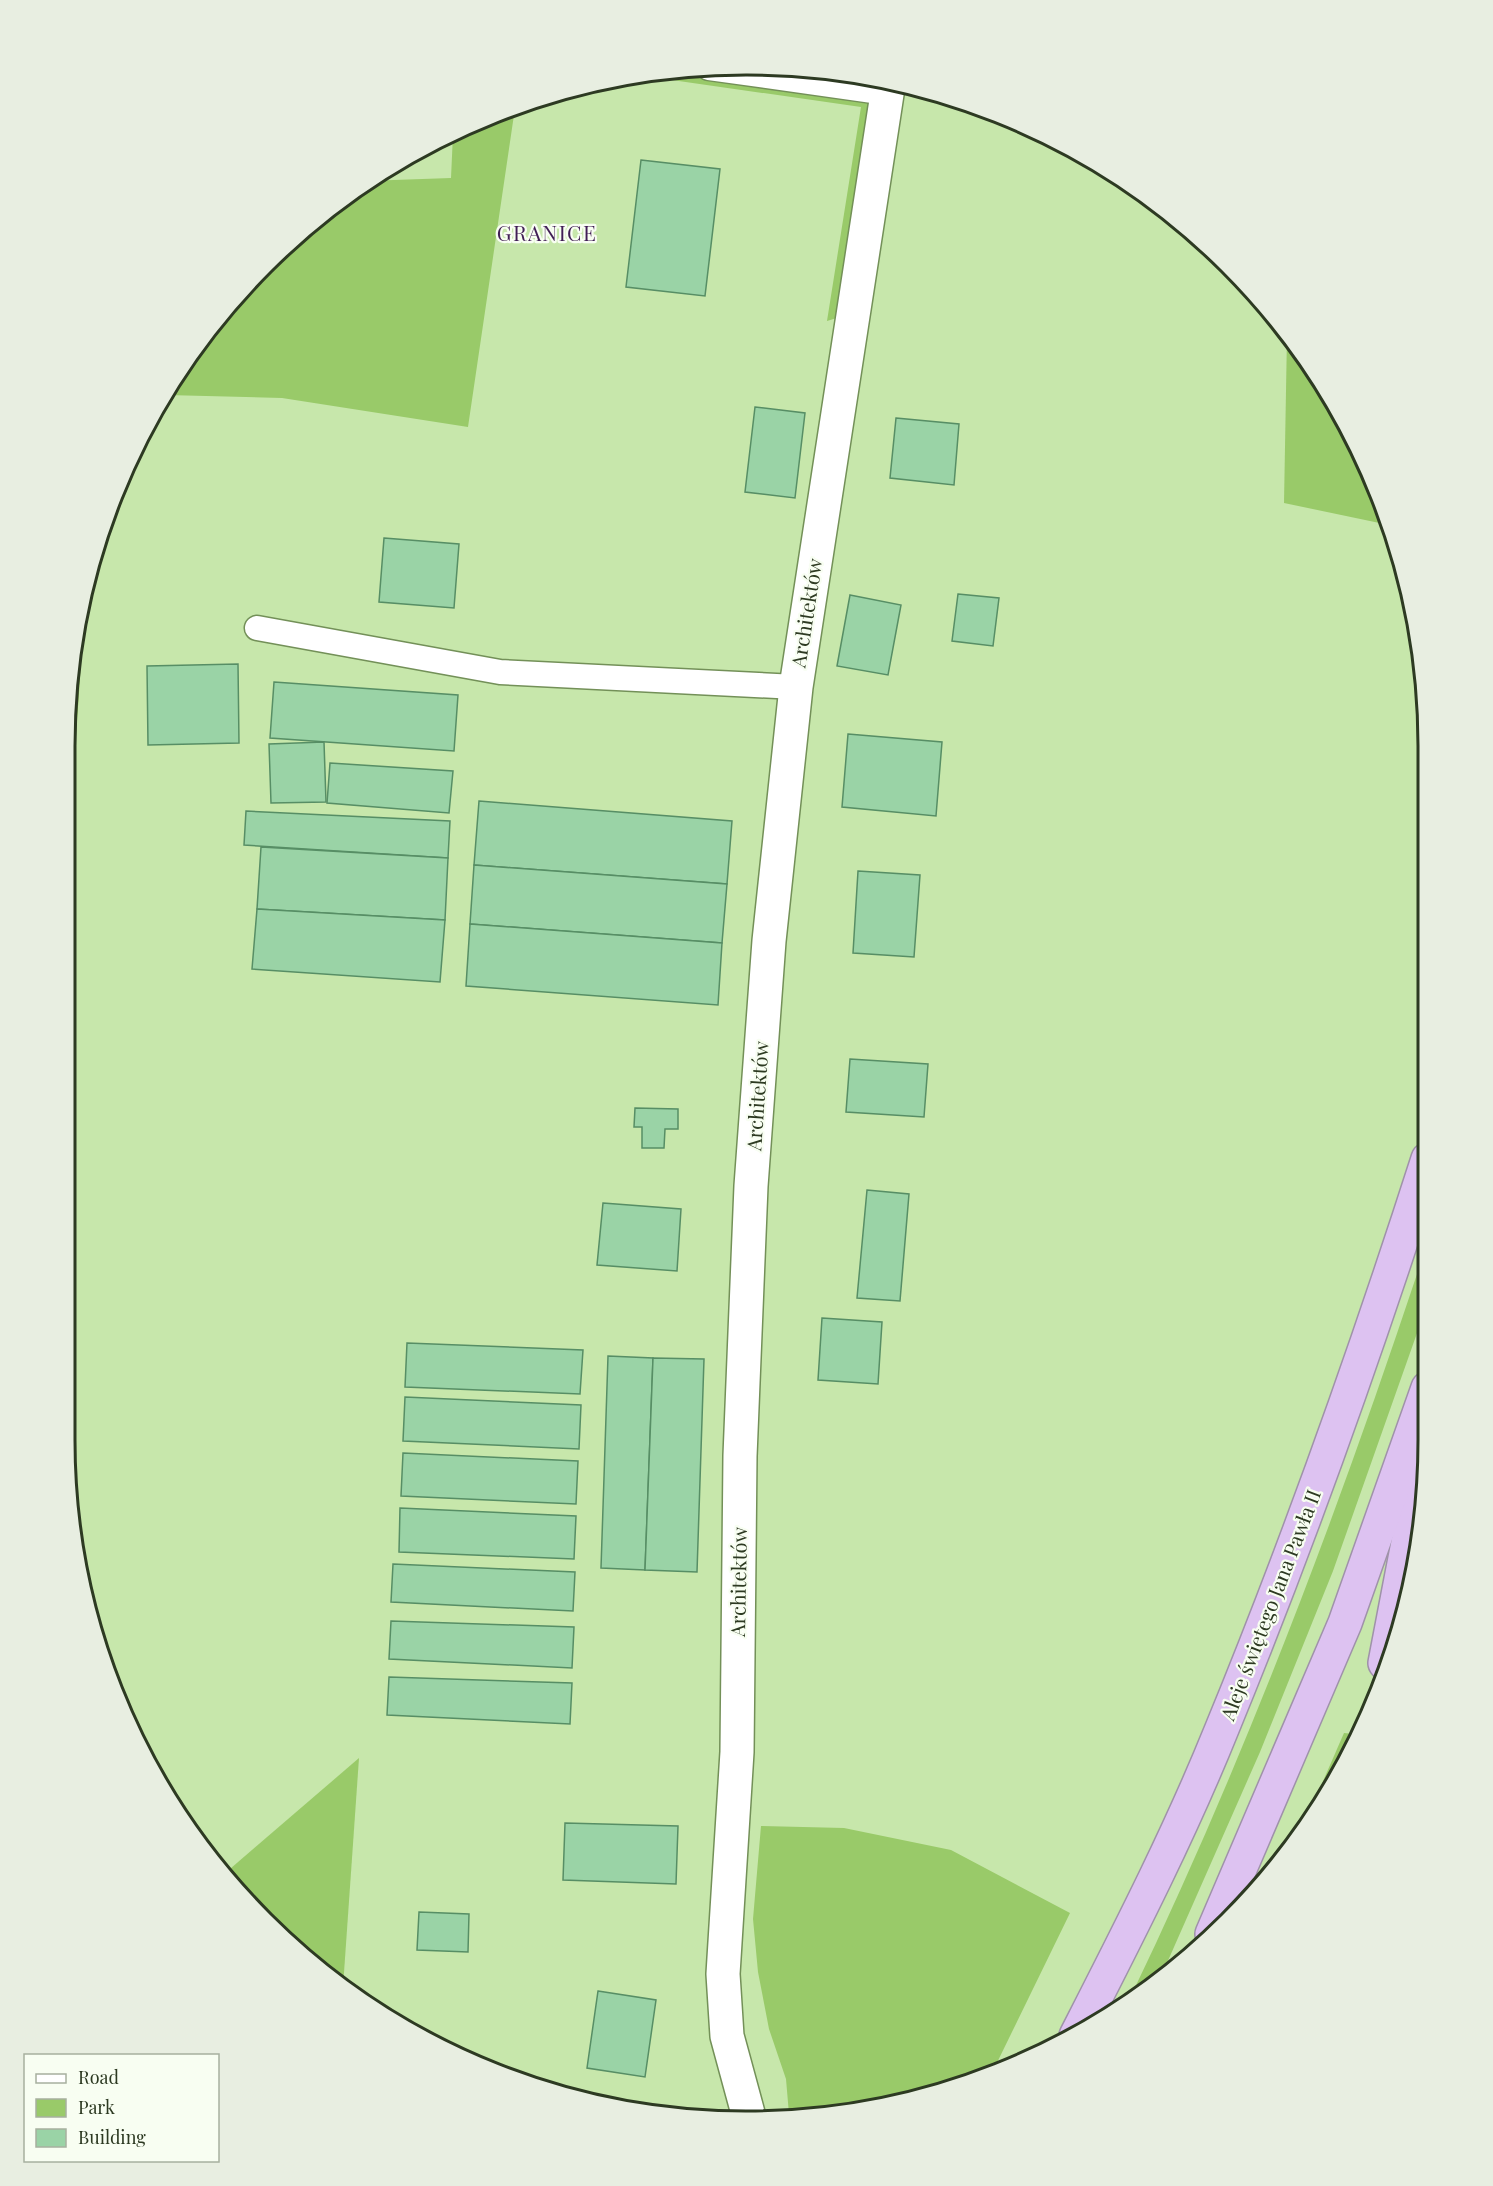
<svg xmlns="http://www.w3.org/2000/svg" width="1493" height="2186" viewBox="0 0 1493 2186" font-family="'Playfair Display',serif">
  <style>
    .green { fill: #99ca69 }
    .forest { fill: #79ab44 }
    .building { fill: #9ad3a6; stroke: #578e65; stroke-width: 1.5 }
    .lines { fill: none; stroke-linecap: round; stroke-linejoin: round }
    .service-casing { stroke: #739058; stroke-width: 27 }
    .minor-casing { stroke: #739058; stroke-width: 36 }
    .motorway-casing { stroke: #9f92a9; stroke-width: 36 }
    .service { stroke: #fff; stroke-width: 24 }
    .minor { stroke: #fff; stroke-width: 33 }
    .motorway { stroke: #ddc2f1; stroke-width: 33 }
    .labels { text-anchor: middle; stroke-width: 4.5; stroke-linejoin: round; paint-order: stroke }
    .street-label { font-size: 20px; fill: #2d3a22; stroke: #f8fef2 }
    .neighbourhood-label { font-size: 21px; letter-spacing: 1.5px; fill: #401e55; stroke: #f8fef2 }
    .rim { fill: none; stroke: #2d3a22; stroke-width: 3 }
  </style>
  <rect width="100%" height="100%" fill="#c7e7ab"/>
  <g class="green">
    <path d="M664,73L870,103L843,316L827,321L861,107L637,75Z"/>
    <path d="M515,108L468,427L282,398L166,395L205,332L264,265L365,181L451,178L453,134L485,117Z"/>
    <path d="M1287,335C1331,388 1369,459 1389,525L1284,503Z"/>
    <path d="M1428,1241V1302L1333,1571L1260,1752L1163,1972L1130,1998C1248,1753 1343,1499 1428,1241Z"/>
    <path d="M1344,1733L1355,1734C1352,1764 1320,1810 1300,1834Z"/>
    <path d="M359,1758L343,1987L331,1980L234,1889L223,1875Z"/>
    <path d="M761,1826L844,1828L951,1850L1070,1913L991,2075L880,2108L789,2114L786,2079L769,2029L758,1972L753,1919Z"/>
  </g>
  <path class="forest" d="M85,592V604L66,882L65,746L78,614Z"/>
  <g class="building">
    <path d="M641,160L720,169L705,296L626,287Z"/>
    <path d="M755,407L805,413L795,498L745,492Z"/>
    <path d="M896,418L959,424L954,485L890,478Z"/>
    <path d="M384,538L459,544L454,608L379,602Z"/>
    <path d="M958,594L999,598L993,646L952,641Z"/>
    <path d="M850,595L901,605L888,675L837,666Z"/>
    <path d="M238,664L239,743L148,745L147,666Z"/>
    <path d="M274,682L458,695L454,751L270,738Z"/>
    <path d="M848,734L942,742L936,816L842,807Z"/>
    <path d="M324,742L326,802L271,803L269,744Z"/>
    <path d="M330,763L453,771L449,813L327,803Z"/>
    <path d="M479,801L732,821L727,884L474,865Z"/>
    <path d="M246,811L450,821L448,858L244,845Z"/>
    <path d="M261,847L448,858L445,920L257,909Z"/>
    <path d="M474,865L727,884L722,943L470,924Z"/>
    <path d="M858,871L920,875L914,957L853,953Z"/>
    <path d="M257,909L445,920L440,982L252,969Z"/>
    <path d="M470,924L722,943L718,1005L466,986Z"/>
    <path d="M850,1059L928,1064L924,1117L846,1112Z"/>
    <path d="M635,1108L678,1109V1129H665L664,1148H642V1127H634Z"/>
    <path d="M867,1190L909,1194L900,1301L857,1298Z"/>
    <path d="M603,1203L681,1209L677,1271L597,1265Z"/>
    <path d="M822,1318L882,1322L878,1384L818,1380Z"/>
    <path d="M407,1343L583,1350L580,1394L405,1387Z"/>
    <path d="M608,1356L653,1358L645,1570L601,1568Z"/>
    <path d="M653,1358L704,1359L697,1572L645,1570Z"/>
    <path d="M405,1397L581,1405L579,1449L403,1441Z"/>
    <path d="M403,1453L578,1461L576,1504L401,1496Z"/>
    <path d="M400,1508L576,1516L574,1559L399,1552Z"/>
    <path d="M393,1564L575,1572L573,1611L391,1602Z"/>
    <path d="M391,1621L574,1627L572,1668L389,1659Z"/>
    <path d="M389,1677L572,1683L570,1724L387,1715Z"/>
    <path d="M565,1823L678,1826L676,1884L563,1880Z"/>
    <path d="M419,1912L469,1914L468,1952L417,1950Z"/>
    <path d="M598,1991L656,2000L645,2077L587,2068Z"/>
  </g>
  <g class="lines">
    <g class="service-casing">
      <g id="service">
        <path d="M709,68L887,93"/>
        <path d="M257,628L500,672L796,687"/>
      </g>
    </g>
    <g class="minor-casing">
      <path id="minor" d="M749,2117L727,2036L723,1974L737,1752L740,1456L751,1186L769,941L796,687L889,81"/>
    </g>
    <g class="motorway-casing">
      <g id="motorway">
        <path d="M1385,1663L1428,1438"/>
        <path d="M1212,1934L1345,1623L1428,1388"/>
        <path d="M1076,2036C1127,1936 1179,1835 1221,1731C1298,1544 1366,1352 1428,1159"/>
      </g>
    </g>
    <use href="#service" class="service"/>
    <use href="#minor" class="minor"/>
    <use href="#motorway" class="motorway"/>
  </g>
  <g class="labels">
    <g class="street-label">
      <text transform="translate(807 613) rotate(-81)" y="7">Architektów</text>
      <text transform="translate(758 1096) rotate(-86)" y="7">Architektów</text>
      <text transform="translate(739 1582) rotate(-89)" y="7">Architektów</text>
      <text transform="translate(1271 1605) rotate(-69)" y="7">Aleje świętego Jana Pawła II</text>
    </g>
    <g class="neighbourhood-label">
      <text x="547" y="241">GRANICE</text>
    </g>
  </g>
  <path d="M0 0H1493V2186H0ZM746 75H747A671 671 0 0 1 1418 746V1440A671 671 0 0 1 747 2111H746A671 671 0 0 1 75 1440V746A671 671 0 0 1 746 75Z" fill="#e8eee1" fill-rule="evenodd"/>
  <path class="rim" d="M746 75H747A671 671 0 0 1 1418 746V1440A671 671 0 0 1 747 2111H746A671 671 0 0 1 75 1440V746A671 671 0 0 1 746 75Z"/>
  <rect x="24" y="2054" width="195" height="108" fill="#f8fef2" stroke="#a7b09f" stroke-width="1.5"/>
  <rect x="36" y="2074" width="30" height="9" fill="#ffffff" stroke="#a7b09f" stroke-width="1.5"/>
  <text x="78" y="2084" font-size="18" fill="#2d3a22">Road</text>
  <rect x="36" y="2099" width="30" height="18" fill="#99ca69" stroke="#a7b09f" stroke-width="1.5"/>
  <text x="78" y="2114" font-size="18" fill="#2d3a22">Park</text>
  <rect x="36" y="2129" width="30" height="18" fill="#9ad3a6" stroke="#a7b09f" stroke-width="1.5"/>
  <text x="78" y="2144" font-size="18" fill="#2d3a22">Building</text>
</svg>
